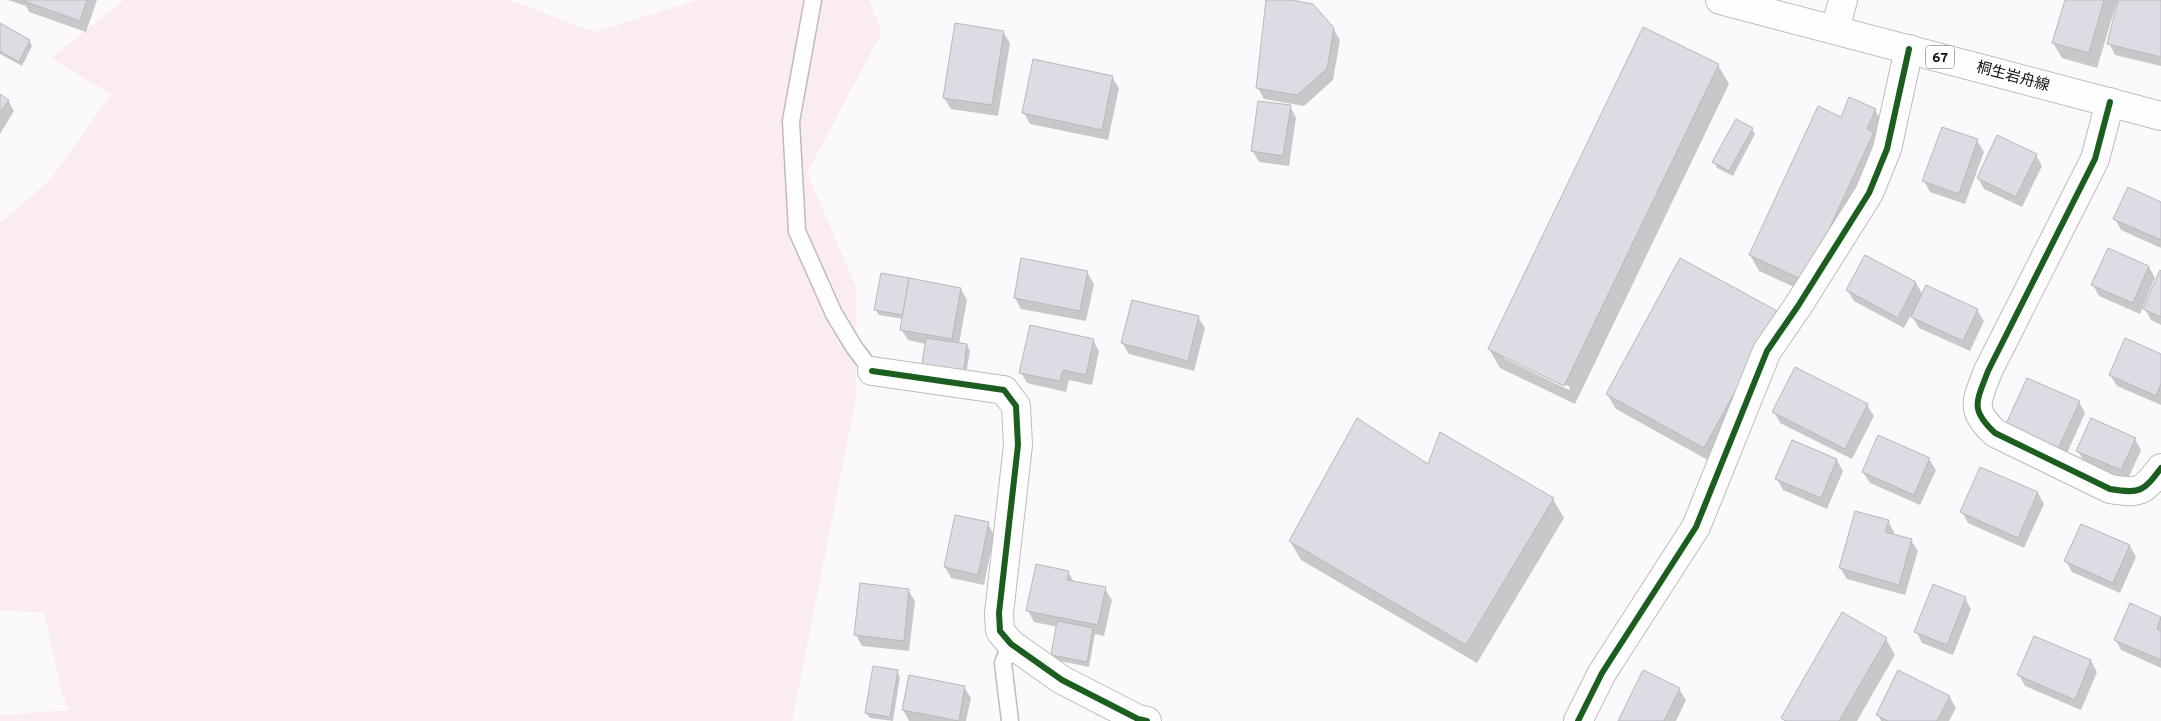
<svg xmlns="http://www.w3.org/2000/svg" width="2161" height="721" viewBox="0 0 2161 721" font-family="Overpass,'Noto Sans JP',sans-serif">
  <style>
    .green { fill: #fbecef }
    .shadow { fill: #0003; fill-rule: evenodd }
    .building { fill: #dedbe5; stroke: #b9b7bc }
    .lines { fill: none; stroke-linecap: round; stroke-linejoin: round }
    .lane-casing { stroke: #bebbbf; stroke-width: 19 }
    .street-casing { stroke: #bebbbf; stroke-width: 30 }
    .primary-casing { stroke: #bebbbf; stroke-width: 30 }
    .lane { stroke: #fffeff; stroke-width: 16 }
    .street { stroke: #fffeff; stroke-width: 28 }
    .primary { stroke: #fffeff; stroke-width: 28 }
    .cycleway-casing { stroke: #fff; stroke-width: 9 }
    .cycleway { stroke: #1b5e20; stroke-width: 6 }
    .labels { text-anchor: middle; stroke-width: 4.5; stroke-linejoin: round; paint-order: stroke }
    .shield { fill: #fff; stroke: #575458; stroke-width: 1 }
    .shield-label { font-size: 14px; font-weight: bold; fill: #0f0b10 }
    .street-label { font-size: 15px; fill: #0f0b10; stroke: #fff }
  </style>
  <rect width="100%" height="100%" fill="#fcf9fd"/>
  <path class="green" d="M124,0H510L594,32L698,0H869L882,32L807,173L856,287V399L792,721H0V715L69,710L62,694L44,613L0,610V223L50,180L111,94L51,58Z"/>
  <g class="shadow">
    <path d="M8,0H97L86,32L29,12L26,6Z"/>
    <path d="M1267,0H1284L1333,28L1340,40L1333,80L1304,106L1264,99L1258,88Z"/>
    <path d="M2066,0H2161V66L2115,55L2109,43L2119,3L2117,2L2097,68L2062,58L2053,43Z"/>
    <path d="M0,25L29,40L32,46L22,66L0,54Z"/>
    <path d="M1003,32L1010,43L998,116L951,109L944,98Z"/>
    <path d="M1718,65L1729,84L1575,404L1500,368L1489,349ZM1504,356L1570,387L1569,390L1504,358Z"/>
    <path d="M1112,77L1119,88L1108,140L1030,124L1024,113Z"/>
    <path d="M0,96L8,100L14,111L0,134Z"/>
    <path d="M1290,106L1296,118L1289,166L1259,162L1252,150Z"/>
    <path d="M1875,110L1884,125L1814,296L1759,271L1750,255L1841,118Z"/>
    <path d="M1752,129L1755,134L1733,176L1717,168L1714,162Z"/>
    <path d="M1977,140L1984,152L1965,204L1930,192L1924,181Z"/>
    <path d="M2036,155L2042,166L2022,207L1984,189L1978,178Z"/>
    <path d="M2161,203V248L2121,230L2115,219Z"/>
    <path d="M1865,257L1916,283L1923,295L1977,310L1984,321L1970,351L1919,328L1911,315L1904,328L1854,301L1847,290Z"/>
    <path d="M2149,267L2155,278L2140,314L2099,296L2093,285Z"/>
    <path d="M1087,272L1094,284L1086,321L1021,309L1015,298Z"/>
    <path d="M2161,272V325L2151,320L2145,309Z"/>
    <path d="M961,289L967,300L959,344L967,345L970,351L965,381L926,344L908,340L901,329L903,319L879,315L876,310Z"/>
    <path d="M1778,313L1713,463L1616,409L1607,394Z"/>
    <path d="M1198,317L1205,328L1194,371L1129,354L1122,343Z"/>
    <path d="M1093,340L1099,351L1092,385L1069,380L1066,392L1027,383L1021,372Z"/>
    <path d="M2161,355V405L2117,386L2110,375Z"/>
    <path d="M2079,402L2085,413L2064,460L2013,437Z"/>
    <path d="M1867,405L1874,416L1852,459L1780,423L1774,412Z"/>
    <path d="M2135,439L2141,450L2127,481L2084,462L2078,451Z"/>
    <path d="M1929,459L1936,470L1920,505L1870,483L1863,472Z"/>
    <path d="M1837,460L1843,471L1827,509L1783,490L1777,479Z"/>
    <path d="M1428,466L1553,499L1564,518L1477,663L1301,560L1290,541Z"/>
    <path d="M1981,468L2038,493L2044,504L2024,548L1968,523L1962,512Z"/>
    <path d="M1888,521L1894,532L1893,535L1911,540L1918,551L1905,595L1847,579L1840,568Z"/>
    <path d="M988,524L994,535L984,585L951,578L945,567Z"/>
    <path d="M2082,525L2130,546L2136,557L2120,593L2072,572L2066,561Z"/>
    <path d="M1068,572L1074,582L1105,589L1112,600L1104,636L1095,634L1089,667L1055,660L1052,655L1058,627L1034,622L1028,611Z"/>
    <path d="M908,590L915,601L909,651L862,646L856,635Z"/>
    <path d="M1965,598L1971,609L1953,655L1922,643L1916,631Z"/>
    <path d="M2131,605L2161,618V668L2121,650L2115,639Z"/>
    <path d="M1886,639L1895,655L1857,721H1784L1783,718Z"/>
    <path d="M2091,661L2097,672L2081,710L2025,686L2019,675Z"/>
    <path d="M897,671L900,677L893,721L870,718L866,713Z"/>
    <path d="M910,677L964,687L971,698L966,721H909L903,710Z"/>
    <path d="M1679,689L1686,700L1676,721H1619Z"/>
    <path d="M1949,696L1956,708L1949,721H1881L1878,715Z"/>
  </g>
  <g class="building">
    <path d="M21,0H87L80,21Z"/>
    <path d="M1266,0H1292L1313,4L1334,28L1327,69L1297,95L1256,88Z"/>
    <path d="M2065,0H2104L2089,53L2052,43Z"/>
    <path d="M2118,0H2161V57L2107,44Z"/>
    <path d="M0,23L30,40L19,62L0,51Z"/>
    <path d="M955,23L1004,31L992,105L943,98Z"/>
    <path d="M1643,27L1719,64L1564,386L1488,349Z"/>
    <path d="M1033,59L1113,76L1102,130L1022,113Z"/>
    <path d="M0,94L9,100L0,113Z"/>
    <path d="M1849,97L1876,109L1867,129L1874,132L1805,281L1749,255L1818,106L1841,117Z"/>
    <path d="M1258,101L1291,105L1283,156L1251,151Z"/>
    <path d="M1736,119L1753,128L1729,171L1712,162Z"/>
    <path d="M1942,127L1978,139L1959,194L1922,181Z"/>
    <path d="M1997,135L2037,154L2016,197L1977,178Z"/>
    <path d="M2128,187L2161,202V240L2113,219Z"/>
    <path d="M2108,248L2149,266L2133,303L2091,285Z"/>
    <path d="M1865,255L1916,282L1898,318L1846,290Z"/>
    <path d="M1021,258L1088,271L1080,311L1014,298Z"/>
    <path d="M1680,258L1779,312L1704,448L1606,394Z"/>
    <path d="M2160,270L2161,271V317L2143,309Z"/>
    <path d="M881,273L909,278L903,315L874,310Z"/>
    <path d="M909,278L961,288L952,339L900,330Z"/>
    <path d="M1926,285L1978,309L1963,341L1911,317Z"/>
    <path d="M1132,300L1199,316L1188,361L1121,343Z"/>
    <path d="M1030,325L1094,339L1086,375L1063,370L1060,381L1019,373Z"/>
    <path d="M926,338L967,344L963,376L921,370Z"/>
    <path d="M2125,338L2161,354V384L2156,396L2109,375Z"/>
    <path d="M1795,367L1868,404L1845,449L1772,412Z"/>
    <path d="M2027,378L2080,401L2058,449L2005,426Z"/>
    <path d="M1357,418L1428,464L1440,432L1554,498L1466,645L1289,541Z"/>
    <path d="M2091,418L2136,438L2121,470L2076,451Z"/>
    <path d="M1878,435L1930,458L1914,495L1862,472Z"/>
    <path d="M1792,440L1837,459L1821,498L1775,479Z"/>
    <path d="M1980,467L2038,492L2018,538L1960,512Z"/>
    <path d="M1855,511L1889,520L1885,532L1912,539L1899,585L1839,568Z"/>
    <path d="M955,515L989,522L978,575L944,567Z"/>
    <path d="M2081,524L2130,545L2113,583L2064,561Z"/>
    <path d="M1036,564L1069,571L1067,580L1106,587L1098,625L1026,611Z"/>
    <path d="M860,583L909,589L904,641L854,635Z"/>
    <path d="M1933,584L1966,597L1947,645L1914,632Z"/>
    <path d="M2130,603L2161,617L2157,629L2161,631V660L2114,640Z"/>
    <path d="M1842,612L1887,638L1839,721H1786L1781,718Z"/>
    <path d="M1057,621L1093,628L1087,662L1051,655Z"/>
    <path d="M2034,636L2091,660L2075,700L2017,675Z"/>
    <path d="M873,666L898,670L890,717L865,713Z"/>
    <path d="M1643,670L1680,688L1664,721H1618Z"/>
    <path d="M1898,670L1950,696L1937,721H1888L1876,715Z"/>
    <path d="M909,675L965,686L959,721L902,710Z"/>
  </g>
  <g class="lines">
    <g class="lane-casing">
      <g id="lane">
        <path d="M813,0L791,121L797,231L834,314L854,347L872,371"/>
        <path d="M1010,721L1003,663L1011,644"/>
      </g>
    </g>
    <g class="street-casing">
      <g id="street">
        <path d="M1835,30L1843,0"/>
        <path d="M2110,102L2095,159L1988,371C1977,401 1969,409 1995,433L2110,489C2140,494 2143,492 2161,468"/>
        <path d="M872,371L1004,390L1016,406L1018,445L999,613L1000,631L1011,644L1062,680L1138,719L1147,721"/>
        <path d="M1578,721L1602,673L1696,527L1767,351L1798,306L1869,193L1887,149L1909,49"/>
      </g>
    </g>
    <g class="primary-casing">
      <path id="primary" d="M1720,0L2161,116"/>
    </g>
    <use href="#lane" class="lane"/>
    <use href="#street" class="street"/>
    <use href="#primary" class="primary"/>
    <g class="cycleway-casing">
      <g id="cycleway">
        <path d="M2110,102L2095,159L1988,371C1977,401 1969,409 1995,433L2110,489C2140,494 2143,492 2161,468"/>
        <path d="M872,371L1004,390L1016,406L1018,445L999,613L1000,631L1011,644L1062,680L1138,719L1147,721"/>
        <path d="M1578,721L1602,673L1696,527L1767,351L1798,306L1869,193L1887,149L1909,49"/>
      </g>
    </g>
    <use href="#cycleway" class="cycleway"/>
  </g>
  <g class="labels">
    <rect class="shield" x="1926" y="45.5" width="28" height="23" rx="4"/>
    <g class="shield-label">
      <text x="1940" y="62">67</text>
    </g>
    <g class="street-label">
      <text transform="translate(2013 76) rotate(15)" y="5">桐生岩舟線</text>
    </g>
  </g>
</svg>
